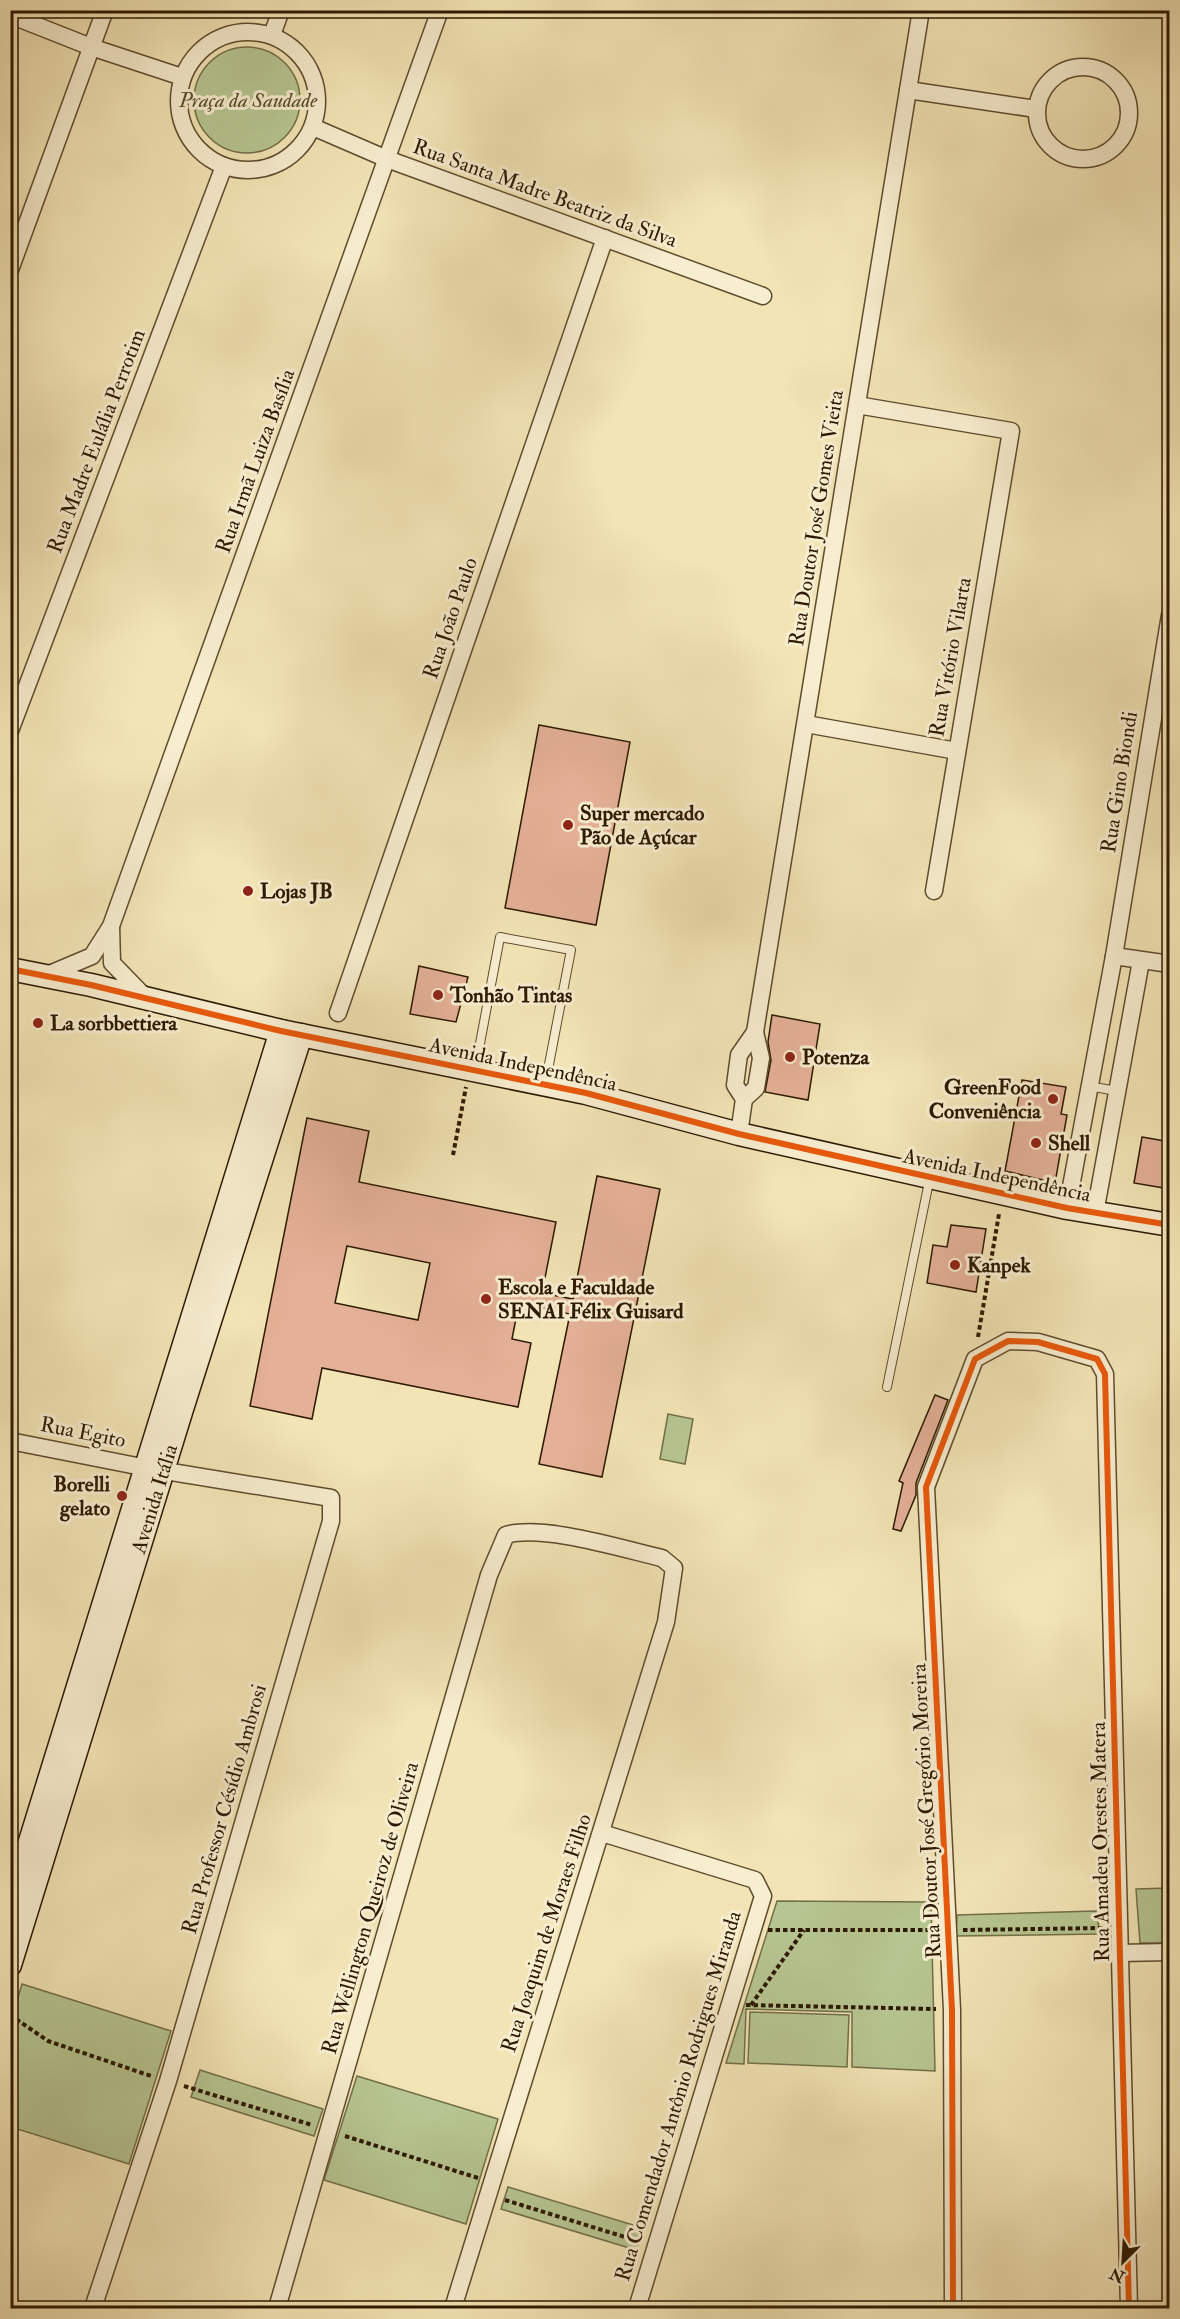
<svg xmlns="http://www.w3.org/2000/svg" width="1180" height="2319" viewBox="0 0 1180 2319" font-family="'IM FELL Double Pica',serif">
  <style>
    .green { fill: #b6c591; stroke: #726f48; stroke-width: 1.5 }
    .building { fill: #e4b097; stroke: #2d1900; stroke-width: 1.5; fill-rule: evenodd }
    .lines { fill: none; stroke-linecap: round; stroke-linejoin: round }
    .lane-casing { stroke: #5e4c2d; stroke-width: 10 }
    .street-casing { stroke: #5e4c2d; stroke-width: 19 }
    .secondary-casing { stroke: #2d1900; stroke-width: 25 }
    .path { stroke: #2d1900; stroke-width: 4; stroke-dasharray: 4.5 3; stroke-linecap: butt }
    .lane { stroke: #f7edcf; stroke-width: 8 }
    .street { stroke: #f7edcf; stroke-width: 16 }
    .secondary { stroke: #f7edcf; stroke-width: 22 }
    .cycleway-casing { stroke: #f7edcf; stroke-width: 10 }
    .cycleway { stroke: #e8590c; stroke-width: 6 }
    .poi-dot { fill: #8f2418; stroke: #f7edcf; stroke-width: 2 }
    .labels { text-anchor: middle; stroke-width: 6; stroke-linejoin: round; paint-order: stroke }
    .park-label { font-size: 21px; font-style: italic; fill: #564d2c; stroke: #f7edcf }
    .street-label { font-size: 21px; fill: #2d1900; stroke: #f7edcf }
    .poi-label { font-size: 21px; font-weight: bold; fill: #2d1900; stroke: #f7edcf; text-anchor: start }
  </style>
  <rect width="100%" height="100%" fill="#f2e4b5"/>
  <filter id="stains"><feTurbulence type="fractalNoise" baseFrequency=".00333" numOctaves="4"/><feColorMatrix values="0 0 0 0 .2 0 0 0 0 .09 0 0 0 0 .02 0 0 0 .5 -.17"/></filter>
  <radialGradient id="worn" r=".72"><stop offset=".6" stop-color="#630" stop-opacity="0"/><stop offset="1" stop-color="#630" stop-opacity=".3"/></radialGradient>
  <g class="green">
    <circle cx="247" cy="100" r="53"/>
    <path d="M668,1414L693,1419L685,1464L660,1459Z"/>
    <path d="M1169,1888V1943H1140L1136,1889Z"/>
    <path d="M777,1901L931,1902L935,2071L852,2067V2012L746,2009L744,2064L726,2063Z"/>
    <path d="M1096,1911L1100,1934L956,1936L957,1915Z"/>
    <path d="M22,1984L171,2031L129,2164L11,2127V2021Z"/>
    <path d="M750,2012L849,2015L847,2067L748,2063Z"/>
    <path d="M200,2070L323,2109L314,2136L191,2097Z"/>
    <path d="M357,2076L498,2119L466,2224L324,2180Z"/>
    <path d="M508,2187L643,2228L636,2250L501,2209Z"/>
  </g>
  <g class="building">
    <path d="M539,725L630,742L596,925L505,908Z"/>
    <path d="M419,966L468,977L456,1022L410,1014Z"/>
    <path d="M772,1015L820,1024L808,1100L765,1092L771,1060L768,1042Z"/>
    <path d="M1022,1080L1066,1087L1061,1114L1067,1115L1055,1183L1005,1171Z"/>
    <path d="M307,1118L369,1131L359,1182L556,1222L542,1293L573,1299L597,1176L660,1189L602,1477L539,1464L570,1314L519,1303L512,1339L531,1343L518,1407L322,1368L312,1419L250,1406ZM347,1246L430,1263L418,1320L335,1303Z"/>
    <path d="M1142,1137L1170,1142V1189L1134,1183Z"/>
    <path d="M951,1225L986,1229L976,1292L927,1283L933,1245L947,1247Z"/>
    <path d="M935,1395L948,1400L916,1483V1495L901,1531L893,1529L903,1483L899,1481Z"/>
  </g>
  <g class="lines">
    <g class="lane-casing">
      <g id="lane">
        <path d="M475,1070L500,937L571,950L545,1085"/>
        <path d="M1088,1086L1117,1091"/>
        <path d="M887,1387L930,1177"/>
      </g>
    </g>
    <g class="street-casing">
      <g id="street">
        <path d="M10,15L91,47L182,77"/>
        <circle cx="248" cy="101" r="69"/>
        <path d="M272,35L281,10"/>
        <circle cx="1083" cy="113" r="46"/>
        <path d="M908,90L1036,109"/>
        <path d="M313,127L387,159L763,296"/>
        <path d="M10,270L105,10"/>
        <path d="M857,405L1011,431L934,891"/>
        <path d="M806,724L957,751"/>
        <path d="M10,731L224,166"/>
        <path d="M111,926L112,963L146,998"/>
        <path d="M1114,956L1170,964"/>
        <path d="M47,975L92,956L111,926L440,10"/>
        <path d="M338,1013L605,238"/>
        <path d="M744,1099L756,1088L761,1058L755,1032L921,10"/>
        <path d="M739,1134L744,1099L735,1085L739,1055L755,1032"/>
        <path d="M1067,1208L1114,956L1170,615"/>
        <path d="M1095,1213L1141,961"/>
        <path d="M10,1441L147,1468L331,1498V1521L168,2081L93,2308"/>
        <path d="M602,1833L755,1880L763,1896L637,2308"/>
        <path d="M10,1852L37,1858"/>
        <path d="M1119,1953L1170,1952"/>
        <path d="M277,2308L489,1575L506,1535C543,1524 623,1549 662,1558L674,1568L666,1622L453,2308"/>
        <path d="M953,2308L952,2010L926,1487L975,1359L1008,1341L1038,1342L1097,1359L1105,1374L1129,2308"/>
      </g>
    </g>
    <g class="secondary-casing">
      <g id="secondary">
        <path d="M10,969L91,985L281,1031L586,1093L739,1134L1067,1208L1170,1225"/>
        <path d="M10,1906L281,1031"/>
        <path id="s1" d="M10,1965L182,1409L301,1035"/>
      </g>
    </g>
    <g class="path">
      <path d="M453,1155L466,1087"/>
      <path d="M978,1337L999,1214"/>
      <path d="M768,1930H932"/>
      <path d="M963,1930L1103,1928"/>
      <path d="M746,2005L936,2009"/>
      <path d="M751,2005L804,1930"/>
      <path d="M10,2015L48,2041L151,2076"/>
      <path d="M184,2086L312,2125"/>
      <path d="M345,2136L478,2178"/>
      <path d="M505,2200L641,2242"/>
    </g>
    <use href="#lane" class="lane"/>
    <use href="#street" class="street"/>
    <use href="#secondary" class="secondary"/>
    <g class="cycleway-casing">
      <g id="cycleway">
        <path d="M10,969L91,985L281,1031L586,1093L739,1134L1067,1208L1170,1225"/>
        <path d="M953,2308L952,2010L926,1487L975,1359L1008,1341L1038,1342L1097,1359L1105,1374L1129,2308"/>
      </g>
    </g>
    <use href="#cycleway" class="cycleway"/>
  </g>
  <g class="poi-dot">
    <circle cx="568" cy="825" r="6"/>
    <circle cx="248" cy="891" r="6"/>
    <circle cx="438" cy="995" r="6"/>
    <circle cx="38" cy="1023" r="6"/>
    <circle cx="790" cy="1057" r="6"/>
    <circle cx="1053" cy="1099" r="6"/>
    <circle cx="1036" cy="1143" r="6"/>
    <circle cx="955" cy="1265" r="6"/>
    <circle cx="486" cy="1299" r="6"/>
    <circle cx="122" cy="1496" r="6"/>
  </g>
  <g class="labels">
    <g class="park-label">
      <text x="248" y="107">Praça da Saudade</text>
    </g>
    <g class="street-label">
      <text transform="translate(545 193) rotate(20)" y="7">Rua Santa Madre Beatriz da Silva</text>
      <text transform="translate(96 441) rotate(-69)" y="7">Rua Madre Eulália Perrotim</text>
      <text transform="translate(255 461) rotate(-70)" y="7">Rua Irmã Luiza Basília</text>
      <text transform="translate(816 518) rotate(-81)" y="7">Rua Doutor José Gomes Vieita</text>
      <text transform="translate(450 618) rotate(-71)" y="7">Rua João Paulo</text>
      <text transform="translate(950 657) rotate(-80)" y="7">Rua Vitório Vilarta</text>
      <text transform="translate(1119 782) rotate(-81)" y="7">Rua Gino Biondi</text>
      <text transform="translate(523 1064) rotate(12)" y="7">Avenida Independência</text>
      <text transform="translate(997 1175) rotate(12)" y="7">Avenida Independência</text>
      <text transform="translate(83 1432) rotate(11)" y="7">Rua Egito</text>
      <text dy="7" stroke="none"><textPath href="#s1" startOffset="488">Avenida Itália</textPath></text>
      <text transform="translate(224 1809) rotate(-74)" y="7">Rua Professor Césídio Ambrosi</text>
      <text transform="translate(926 1811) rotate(-93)" y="7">Rua Doutor José Gregório Moreira</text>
      <text transform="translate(1100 1842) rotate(-91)" y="7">Rua Amadeu Orestes Matera</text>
      <text transform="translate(370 1908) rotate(-74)" y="7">Rua Wellington Queiroz de Oliveira</text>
      <text transform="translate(546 1933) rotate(-72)" y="7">Rua Joaquim de Moraes Filho</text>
      <text transform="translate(678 2096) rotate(-73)" y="7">Rua Comendador Antônio Rodrigues Miranda</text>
    </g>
    <g class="poi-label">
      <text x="580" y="820">Super mercado<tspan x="580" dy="24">Pão de Açúcar</tspan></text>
      <text x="260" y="898">Lojas JB</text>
      <text x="450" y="1002">Tonhão Tintas</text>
      <text x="50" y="1030">La sorbbettiera</text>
      <text x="802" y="1064">Potenza</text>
      <text x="1041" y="1094" text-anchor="end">GreenFood<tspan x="1041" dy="24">Conveniência</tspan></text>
      <text x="1048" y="1150">Shell</text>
      <text x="967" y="1272">Kanpek</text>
      <text x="498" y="1294">Escola e Faculdade<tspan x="498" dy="24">SENAI Félix Guisard</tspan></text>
      <text x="110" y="1491" text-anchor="end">Borelli<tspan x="110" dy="24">gelato</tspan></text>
    </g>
  </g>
  <rect width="1180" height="2319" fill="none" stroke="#f2e4b5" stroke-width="36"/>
  <rect x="12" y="12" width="1156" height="2295" fill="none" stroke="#2d1900" stroke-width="3"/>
  <rect x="18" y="18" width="1144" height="2283" fill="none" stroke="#2d1900" stroke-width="1.5"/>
  <g transform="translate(1123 2262) rotate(204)" stroke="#f7edcf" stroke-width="4.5" paint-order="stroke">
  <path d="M0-4.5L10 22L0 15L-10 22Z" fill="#2d1900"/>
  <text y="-9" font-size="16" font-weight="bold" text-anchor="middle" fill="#2d1900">N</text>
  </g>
  <rect width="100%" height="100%" filter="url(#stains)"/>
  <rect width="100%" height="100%" fill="url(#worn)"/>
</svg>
